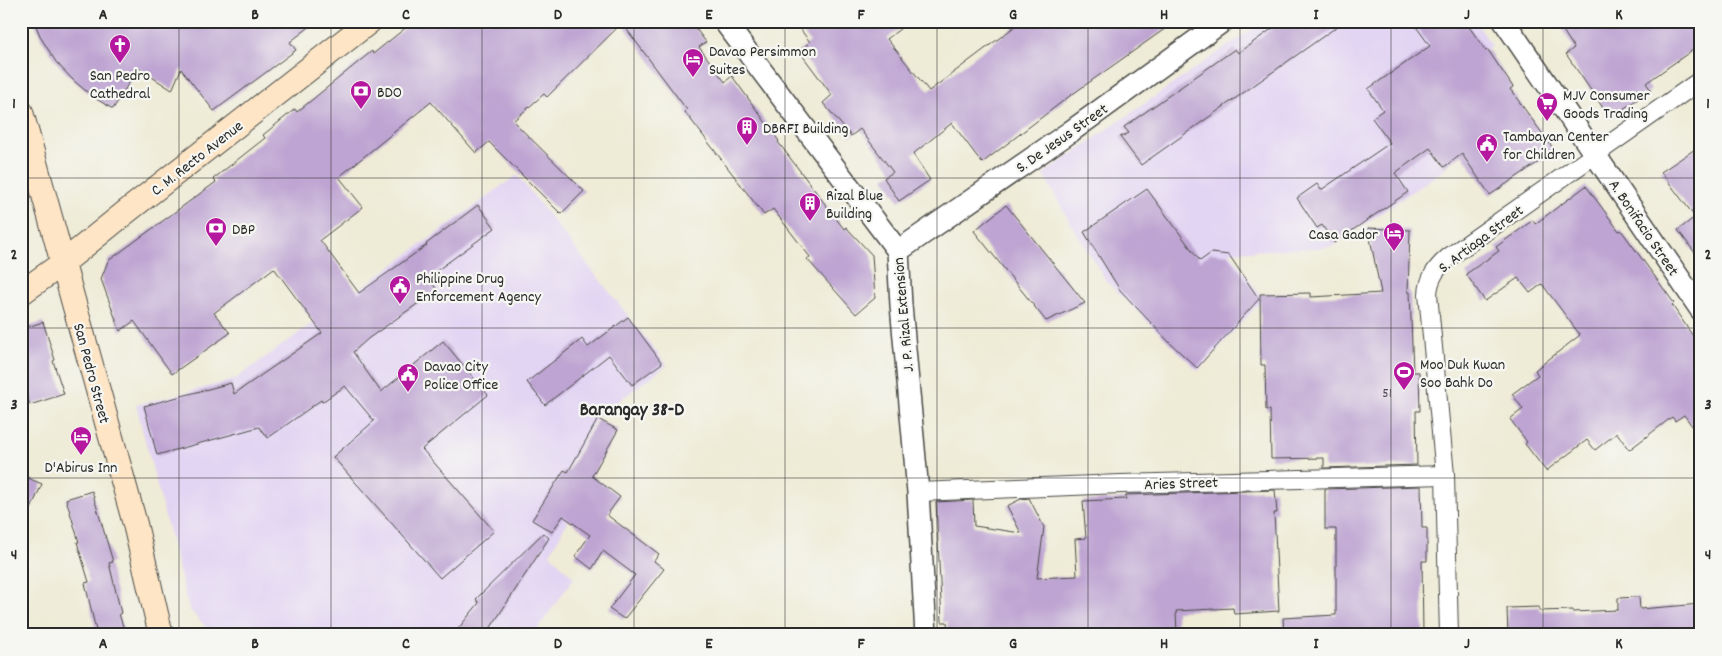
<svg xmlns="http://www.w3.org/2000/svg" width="1722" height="656" viewBox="0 0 1722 656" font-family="Dekko,sans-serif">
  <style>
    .built { fill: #e2d4f3 }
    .building { fill: #bea4d2 }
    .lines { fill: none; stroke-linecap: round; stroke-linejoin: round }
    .minor-casing { stroke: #484845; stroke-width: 20 }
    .tertiary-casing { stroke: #484845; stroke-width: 24 }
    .secondary-casing { stroke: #484845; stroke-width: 26 }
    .minor { stroke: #fff; stroke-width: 18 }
    .tertiary { stroke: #fff; stroke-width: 21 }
    .secondary { stroke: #fde5c5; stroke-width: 24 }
    .grid { fill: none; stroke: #2b2b2b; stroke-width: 1; stroke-opacity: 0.55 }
    .labels { text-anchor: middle; stroke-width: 4.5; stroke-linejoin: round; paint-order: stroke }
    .number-label { font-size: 14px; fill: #504955 }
    .poi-label { font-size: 16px; fill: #2b2b2b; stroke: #f6f6f2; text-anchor: start }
    .street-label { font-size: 16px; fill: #2b2b2b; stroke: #f6f6f2 }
    .quarter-label { font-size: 19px; font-weight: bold; fill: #2b2b2b; stroke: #f6f6f2 }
    .neatline { fill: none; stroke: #2b2b2b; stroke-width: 2 }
    .grid-label { font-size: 16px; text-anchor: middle; font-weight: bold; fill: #2b2b2b }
  </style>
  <rect width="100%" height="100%" fill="#f6f6f2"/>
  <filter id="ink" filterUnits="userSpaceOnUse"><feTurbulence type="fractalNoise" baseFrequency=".02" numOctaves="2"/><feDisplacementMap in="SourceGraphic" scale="10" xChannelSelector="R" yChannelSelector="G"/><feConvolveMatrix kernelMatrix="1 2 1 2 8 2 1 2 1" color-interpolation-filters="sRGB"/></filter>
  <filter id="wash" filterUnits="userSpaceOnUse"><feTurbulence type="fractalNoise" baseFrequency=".0096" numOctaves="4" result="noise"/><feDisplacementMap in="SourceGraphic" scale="20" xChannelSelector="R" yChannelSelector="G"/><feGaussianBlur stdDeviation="1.12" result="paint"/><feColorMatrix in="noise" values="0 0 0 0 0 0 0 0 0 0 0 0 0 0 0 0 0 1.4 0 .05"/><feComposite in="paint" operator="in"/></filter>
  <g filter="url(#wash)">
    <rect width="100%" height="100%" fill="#eeebd6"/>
    <g class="built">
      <path d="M1264,21H1475L1492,46L1423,94L1452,136L1431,151L1445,169L1332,247L1229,252L1263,299L1198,371L1107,282L1074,229L1043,174Z"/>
      <path d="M517,175L667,365L597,417L568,469L589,481L550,554L574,578L533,635H213L189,609L136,405L234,380Z"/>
    </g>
    <g id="blocks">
      <g class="building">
        <path d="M34,21H317L290,42L296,50L214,111L181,69L172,90L138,68L113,109L93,97L73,80L56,62L41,38Z"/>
        <path d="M414,21H690L706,42L699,47L725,82L732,76L779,141L778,142L844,229L846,227L872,255L875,298L856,314L807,259L810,257L773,209L764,215L685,112L687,110L622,23L547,97L544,94L513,121L584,191L561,214L489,142L476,153L431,102L339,177L363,207L320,240L359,293L427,245L426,244L478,205L495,228L428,277L437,290L369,338L353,352L381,392L443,341L488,395L422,449L494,531L440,578L333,457L374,421L345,386L322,402L321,400L268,438L259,427L157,455L144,406L231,383L234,394L322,333L274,268L214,313L230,333L172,374L134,321L120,331L101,279L108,261L216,182L213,179L265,138L263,135L295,109L297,112L372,51L373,54Z"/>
        <path d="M794,21H910L887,39L929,91L1022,21H1176L1067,98L982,163L952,123L913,154L930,180L899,201L884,178L893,172L860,129L851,136L823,103L832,95L799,51L810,42Z"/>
        <path d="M1283,21H1345L1141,165L1120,137L1129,133L1124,127L1235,49L1238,53Z"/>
        <path d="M1412,21H1465L1486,51L1488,50L1513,87L1510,89L1555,151L1490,195L1462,154L1444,167L1430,148L1395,173L1408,192L1334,243L1322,225L1317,228L1297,198L1317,184L1321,190L1390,143L1372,118L1383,110L1368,89L1430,46Z"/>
        <path d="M1557,21H1701V44L1646,83L1651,90L1610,118L1566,54L1574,48Z"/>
        <path d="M1701,145V261L1678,230L1695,217L1661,172Z"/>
        <path d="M1586,186L1619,231L1621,230L1674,303L1672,305L1701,348V438L1684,415L1675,421L1672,417L1629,450L1617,433L1595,450L1587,440L1546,471L1525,444L1527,442L1510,419L1523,409L1512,394L1538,375L1535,370L1580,335L1542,284L1530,293L1518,278L1485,301L1466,274L1499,251L1496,247L1533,220L1535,224Z"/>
        <path d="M1147,189L1200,261L1211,253L1229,255L1259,299L1197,368L1169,342L1120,290L1084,232Z"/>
        <path d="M1006,205L1085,303L1046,321L974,231Z"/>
        <path d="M1368,228L1410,230L1408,292H1410L1413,372H1419L1420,411H1416L1417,465L1324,468V458L1271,459L1270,410H1266L1265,365H1261L1260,294L1311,293V297L1381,293Z"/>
        <path d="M628,317L662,363L632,385L609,355L545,405L527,382L582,339L588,347Z"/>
        <path d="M43,322L55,360L53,361L64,394L30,405L21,379V329Z"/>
        <path d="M598,419L618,430L592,476L620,497L607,515L659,554L654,561L664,569L624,619L609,609L635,575L603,551L592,569L575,556L590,535L563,516L552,532L532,520L564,470L568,472Z"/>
        <path d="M21,475L42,484L21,531Z"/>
        <path d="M1421,486L1422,528H1427V561H1422L1423,635H1284L1283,618L1336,615V529H1325V489Z"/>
        <path d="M1275,490L1277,513H1274L1279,611L1234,614L1233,608L1176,611L1177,635H948L947,622H942L936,502L973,500L974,526L1021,533L1007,506L1021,499L1029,498L1044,527L1037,578L1077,576L1075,539L1086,538L1083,501L1126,499V495Z"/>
        <path d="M92,491L113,562L109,563L121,613L119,614L126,635H97L85,583L89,582L77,542H79L66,499Z"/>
        <path d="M543,533L549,538L486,635H453L479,603L476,599Z"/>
        <path d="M1639,597L1640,609L1701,604V635H1508L1507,608L1539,607V611L1573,610V612L1618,610V598Z"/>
      </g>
    </g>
  </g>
  <g filter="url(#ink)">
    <use href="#blocks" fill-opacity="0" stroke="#484845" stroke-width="1"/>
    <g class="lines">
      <g class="minor-casing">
        <g id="minor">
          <path d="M918,492L1121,484L1445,475"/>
          <path d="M1449,635L1445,475L1428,294C1429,278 1436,268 1449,257L1701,80"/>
        </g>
      </g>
      <g class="tertiary-casing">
        <g id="tertiary">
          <path d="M724,21L898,251L901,305L918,492L926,635"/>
          <path d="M1504,21L1701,310"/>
          <path d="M898,251L1070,132L1223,21"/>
        </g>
      </g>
      <g class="secondary-casing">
        <g id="secondary">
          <path d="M21,112L135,524L161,635"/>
          <path d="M21,293L63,263L126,212L370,21"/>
        </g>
      </g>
      <use href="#minor" class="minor"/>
      <use href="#tertiary" class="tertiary"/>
      <use href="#secondary" class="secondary"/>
    </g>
  </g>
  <path class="grid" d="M179,21V635M331,21V635M482,21V635M634,21V635M785,21V635M937,21V635M1088,21V635M1240,21V635M1391,21V635M1543,21V635M21,178H1701M21,328H1701M21,478H1701"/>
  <defs>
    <g id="church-pin" transform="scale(1.125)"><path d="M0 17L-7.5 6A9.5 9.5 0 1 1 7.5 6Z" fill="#b5179e" stroke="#f6f6f2"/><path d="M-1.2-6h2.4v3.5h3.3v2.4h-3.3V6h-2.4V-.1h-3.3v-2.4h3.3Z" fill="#fff"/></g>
    <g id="hotel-pin" transform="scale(1.125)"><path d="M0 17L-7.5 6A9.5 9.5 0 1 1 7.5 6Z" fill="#b5179e" stroke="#f6f6f2"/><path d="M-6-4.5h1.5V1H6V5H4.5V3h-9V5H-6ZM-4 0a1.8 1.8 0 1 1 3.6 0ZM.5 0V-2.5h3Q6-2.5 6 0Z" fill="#fff"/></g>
    <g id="bank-pin" transform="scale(1.125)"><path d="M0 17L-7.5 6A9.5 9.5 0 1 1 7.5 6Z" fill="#b5179e" stroke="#f6f6f2"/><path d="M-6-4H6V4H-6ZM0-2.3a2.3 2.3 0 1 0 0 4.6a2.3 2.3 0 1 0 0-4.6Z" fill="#fff"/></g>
    <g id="supermarket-pin" transform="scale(1.125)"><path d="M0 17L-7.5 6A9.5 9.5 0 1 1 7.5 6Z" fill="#b5179e" stroke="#f6f6f2"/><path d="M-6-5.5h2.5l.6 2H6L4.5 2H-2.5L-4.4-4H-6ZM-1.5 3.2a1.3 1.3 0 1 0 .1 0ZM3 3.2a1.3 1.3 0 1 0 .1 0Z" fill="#fff"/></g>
    <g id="building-pin" transform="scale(1.125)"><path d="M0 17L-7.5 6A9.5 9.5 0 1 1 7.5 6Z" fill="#b5179e" stroke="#f6f6f2"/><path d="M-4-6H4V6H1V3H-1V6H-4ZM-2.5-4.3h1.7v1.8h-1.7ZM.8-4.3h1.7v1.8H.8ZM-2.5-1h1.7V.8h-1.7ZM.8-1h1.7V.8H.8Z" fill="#fff"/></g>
    <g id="civic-pin" transform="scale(1.125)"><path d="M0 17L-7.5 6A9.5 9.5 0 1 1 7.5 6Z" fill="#b5179e" stroke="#f6f6f2"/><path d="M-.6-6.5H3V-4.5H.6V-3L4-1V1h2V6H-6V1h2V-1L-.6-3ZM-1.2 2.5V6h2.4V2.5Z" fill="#fff"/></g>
    <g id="stadium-pin" transform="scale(1.125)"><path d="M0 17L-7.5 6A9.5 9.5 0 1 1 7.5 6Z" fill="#b5179e" stroke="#f6f6f2"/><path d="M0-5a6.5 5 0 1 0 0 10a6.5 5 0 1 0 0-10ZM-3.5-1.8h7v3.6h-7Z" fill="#fff"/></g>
  </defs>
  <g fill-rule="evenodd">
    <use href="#church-pin" x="120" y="45"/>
    <use href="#hotel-pin" x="693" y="59"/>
    <use href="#bank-pin" x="361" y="91"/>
    <use href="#supermarket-pin" x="1547" y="103"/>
    <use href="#building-pin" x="747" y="127"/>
    <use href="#civic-pin" x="1487" y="144"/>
    <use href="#building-pin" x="810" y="203"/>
    <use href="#bank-pin" x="216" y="228"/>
    <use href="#hotel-pin" x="1394" y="233"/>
    <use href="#civic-pin" x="400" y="286"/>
    <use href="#stadium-pin" x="1404" y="372"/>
    <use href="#civic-pin" x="408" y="374"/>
    <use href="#hotel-pin" x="81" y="437"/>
  </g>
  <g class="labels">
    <g class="number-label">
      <text x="1387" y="397">51</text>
    </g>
    <g class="poi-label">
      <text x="709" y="56">Davao Persimmon<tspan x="709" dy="18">Suites</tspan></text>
      <text x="120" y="80" text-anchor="middle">San Pedro<tspan x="120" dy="18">Cathedral</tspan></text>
      <text x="377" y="97">BDO</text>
      <text x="1563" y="100">MJV Consumer<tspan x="1563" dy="18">Goods Trading</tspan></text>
      <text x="763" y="133">DBRFI Building</text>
      <text x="1503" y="141">Tambayan Center<tspan x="1503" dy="18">for Children</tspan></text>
      <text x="826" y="200">Rizal Blue<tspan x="826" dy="18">Building</tspan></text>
      <text x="232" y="234">DBP</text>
      <text x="1378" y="239" text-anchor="end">Casa Gador</text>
      <text x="416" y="283">Philippine Drug<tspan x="416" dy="18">Enforcement Agency</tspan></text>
      <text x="1420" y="369">Moo Duk Kwan<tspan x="1420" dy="18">Soo Bahk Do</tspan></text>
      <text x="424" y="371">Davao City<tspan x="424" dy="18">Police Office</tspan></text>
      <text x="81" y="472" text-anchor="middle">D'Abirus Inn</text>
    </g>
    <g class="street-label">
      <text transform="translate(1061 137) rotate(-35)" y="6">S. De Jesus Street</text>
      <text transform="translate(196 157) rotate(-38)" y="6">C. M. Recto Avenue</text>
      <text transform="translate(1645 227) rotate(56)" y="6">A. Bonifacio Street</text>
      <text transform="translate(1480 238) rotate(-37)" y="6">S. Artiaga Street</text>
      <text transform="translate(902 315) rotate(-95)" y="6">J. P. Rizal Extension</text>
      <text transform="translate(93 373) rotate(75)" y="6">San Pedro Street</text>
      <text transform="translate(1181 482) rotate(-2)" y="6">Aries Street</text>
    </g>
    <g class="quarter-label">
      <text x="632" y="415">Barangay 38-D</text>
    </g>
  </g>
  <rect width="1722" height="656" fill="none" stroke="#f6f6f2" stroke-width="55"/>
  <rect x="28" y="28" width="1666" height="600" class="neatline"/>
  <g class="grid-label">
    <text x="103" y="19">A</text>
    <text x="255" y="19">B</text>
    <text x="406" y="19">C</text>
    <text x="558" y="19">D</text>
    <text x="709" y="19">E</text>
    <text x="861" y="19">F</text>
    <text x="1013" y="19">G</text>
    <text x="1164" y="19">H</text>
    <text x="1316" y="19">I</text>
    <text x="1467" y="19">J</text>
    <text x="1619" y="19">K</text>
    <text x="14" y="108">1</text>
    <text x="1708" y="108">1</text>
    <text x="14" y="259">2</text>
    <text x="1708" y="259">2</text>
    <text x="14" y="409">3</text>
    <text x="1708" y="409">3</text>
    <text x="14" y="559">4</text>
    <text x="1708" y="559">4</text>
    <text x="103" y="648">A</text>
    <text x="255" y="648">B</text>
    <text x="406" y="648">C</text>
    <text x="558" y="648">D</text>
    <text x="709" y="648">E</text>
    <text x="861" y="648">F</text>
    <text x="1013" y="648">G</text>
    <text x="1164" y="648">H</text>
    <text x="1316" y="648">I</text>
    <text x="1467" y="648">J</text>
    <text x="1619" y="648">K</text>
  </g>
</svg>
